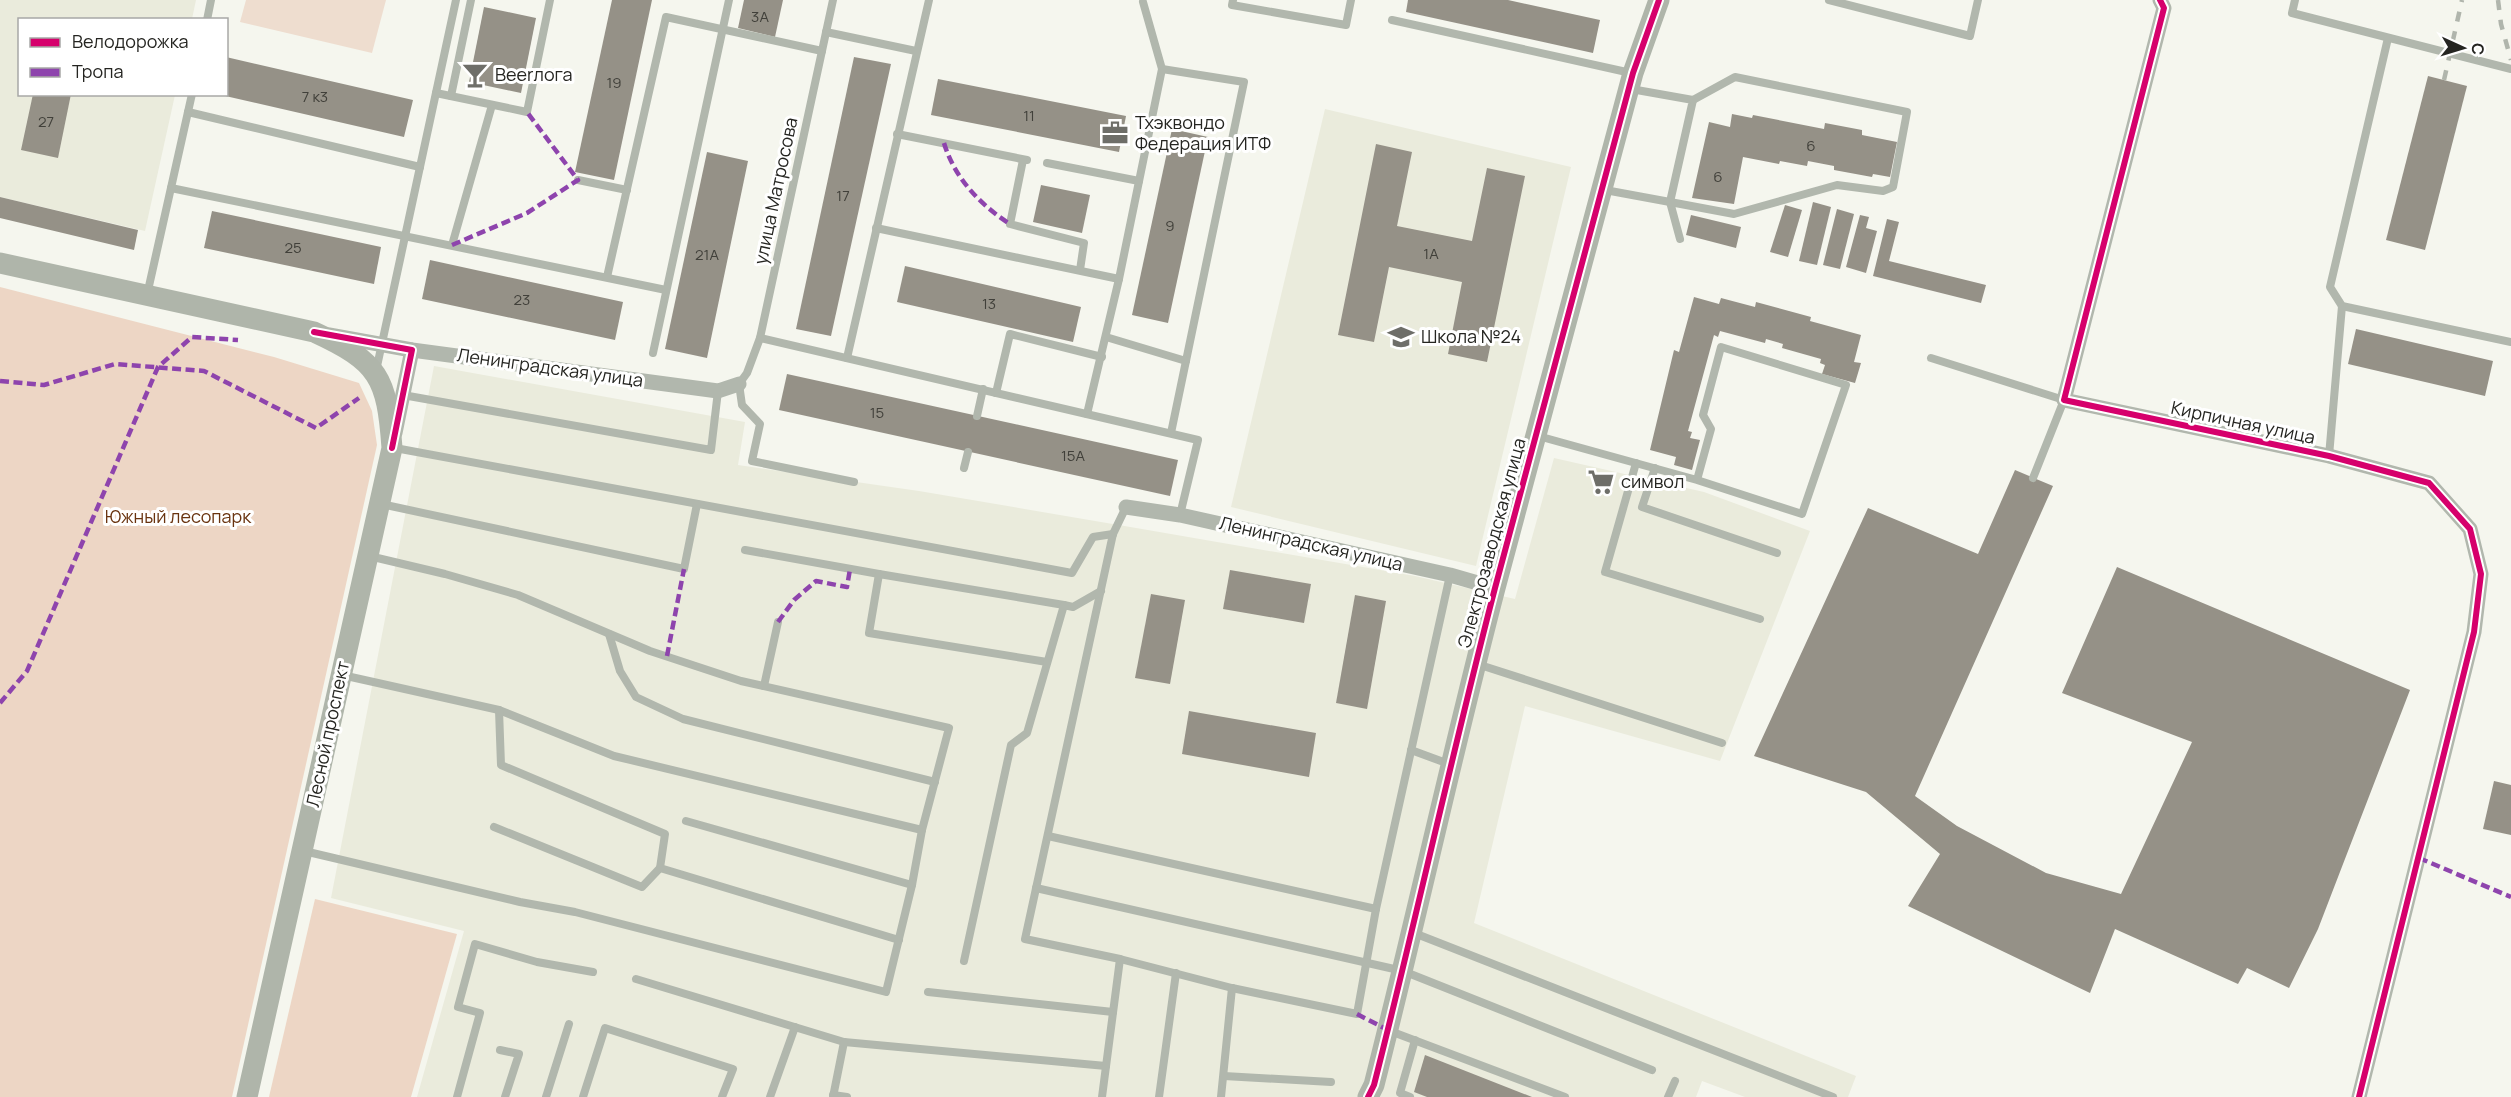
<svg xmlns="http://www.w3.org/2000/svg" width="2511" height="1097" viewBox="0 0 2511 1097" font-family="Manrope,sans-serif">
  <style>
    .built { fill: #eaebdc }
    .green { fill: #eeddcf }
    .forest { fill: #edd6c5 }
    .building { fill: #959187 }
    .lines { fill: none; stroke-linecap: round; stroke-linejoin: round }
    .lane { stroke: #b1b7ad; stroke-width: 8 }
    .street { stroke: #b1b7ad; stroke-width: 15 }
    .secondary { stroke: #afb5aa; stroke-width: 21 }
    .rail { stroke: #b0b5ac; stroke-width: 4.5; stroke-dasharray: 10 10; stroke-linecap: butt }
    .quiet { stroke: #8e44ad; stroke-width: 4.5; stroke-dasharray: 9 4.5; stroke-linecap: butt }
    .cycleway-casing { stroke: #fff; stroke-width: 10 }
    .cycleway { stroke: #d6006c; stroke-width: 6 }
    .labels { text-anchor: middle; stroke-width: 6; stroke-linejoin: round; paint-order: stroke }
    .number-label { font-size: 15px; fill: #41403a }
    .poi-label { font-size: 18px; fill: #252521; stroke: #fff; text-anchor: start }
    .street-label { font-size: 18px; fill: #252521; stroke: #fff }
    .park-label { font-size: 18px; fill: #69330f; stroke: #fff }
  </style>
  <rect width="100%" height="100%" fill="#f5f6ee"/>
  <g class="built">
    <path d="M0,0H196L192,19L20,20V94L175,95L145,231L0,197Z"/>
    <path d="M1325,109L1571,167L1476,566L1231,507Z"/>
    <path d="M434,366L745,422L738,465L919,491L1142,529L1415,576L1515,599L1554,458L1704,492L1810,531L1720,761L1525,706L1474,923L1856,1076L1848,1097H1745L1702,1081L1696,1097H417L464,931L331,898Z"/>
  </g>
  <path class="green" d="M246,0H386L372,53L240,22Z"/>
  <g class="forest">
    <path d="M0,287L274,357L359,383L372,411L377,445L232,1097H0Z"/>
    <path d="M315,899L457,934L411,1097H269Z"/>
  </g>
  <g class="building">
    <path d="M612,0H652L614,180L575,172Z"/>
    <path d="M744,0H783L775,37L738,28Z"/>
    <path d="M1408,0H1508L1600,20L1593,53L1406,12Z"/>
    <path d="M484,7L536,18L521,93L469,82Z"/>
    <path d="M226,57L413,100L404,137L221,95L226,94Z"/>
    <path d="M854,57L891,64L831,336L796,329Z"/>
    <path d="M2428,76L2467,86L2425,250L2386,240Z"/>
    <path d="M938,79L1126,116L1119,152L931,115Z"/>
    <path d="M33,94H71L58,158L21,150Z"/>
    <path d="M1732,114L1752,118L1753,115L1824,129L1825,123L1862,130V135L1897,142L1890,177L1873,174L1872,177L1834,170V166L1808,161L1807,166L1780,161L1779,164L1743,157L1734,204L1692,198L1709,122L1730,127Z"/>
    <path d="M1172,129L1208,137L1168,323L1132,315Z"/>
    <path d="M1376,144L1412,152L1397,226L1472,241L1487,168L1525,176L1487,362L1448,354L1462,282L1389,267L1374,342L1338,335Z"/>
    <path d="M707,152L748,161L707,358L665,349Z"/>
    <path d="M1041,185L1090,195L1082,233L1033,222Z"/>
    <path d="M0,197L138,230L134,250L0,218Z"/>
    <path d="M1813,202L1831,207L1817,265L1799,261Z"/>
    <path d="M1785,205L1802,210L1788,257L1770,252Z"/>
    <path d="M1837,209L1854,214L1840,269L1823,265Z"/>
    <path d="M212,211L381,247L374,284L204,248Z"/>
    <path d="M1691,215L1741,227L1736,248L1686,235Z"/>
    <path d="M1860,215L1869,217L1866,228L1877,231L1866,273L1846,267Z"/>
    <path d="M1887,219L1899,222L1889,261L1986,285L1981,303L1873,276Z"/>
    <path d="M430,260L623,302L615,340L422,299Z"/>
    <path d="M905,266L1081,307L1073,342L897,302Z"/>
    <path d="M1694,297L1719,304L1721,298L1755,307L1756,302L1811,317L1810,321L1861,335L1854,362L1861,363L1855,383L1822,374L1825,365L1820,363L1821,359L1782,348L1783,344L1766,339L1765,343L1720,331L1718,337L1714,335L1688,431L1692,432L1690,438L1700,440L1692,470L1674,465L1676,457L1650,450L1674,350L1679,352Z"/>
    <path d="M2356,329L2493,361L2485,396L2348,364Z"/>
    <path d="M787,374L1178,460L1170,496L779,410Z"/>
    <path d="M2015,470L2053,486L1915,796L1957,826L2046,873L2121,894L2192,742L2062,693L2117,567L2410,690L2318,929L2289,988L2247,968L2238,984L2115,929L2090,993L1908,906L1940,854L1866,792L1754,756L1868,508L1978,554Z"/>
    <path d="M1230,570L1311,584L1304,623L1223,609Z"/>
    <path d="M1151,594L1185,600L1170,684L1135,678Z"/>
    <path d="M1355,595L1386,601L1367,709L1336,703Z"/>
    <path d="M1189,711L1316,733L1309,777L1182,754Z"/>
    <path d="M2494,781L2511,785V835L2483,829Z"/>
    <path d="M1425,1055L1532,1097H1427L1414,1092Z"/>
  </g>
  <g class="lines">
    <g class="lane">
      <path d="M833,0L760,338L747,373L739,384L742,405L760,424L752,461L854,482"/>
      <path d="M1233,0L1232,5L1346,25L1351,0"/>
      <path d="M1829,0L1970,36L1978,0"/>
      <path d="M2295,0L2292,13L2511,69"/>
      <path d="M207,20L211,0"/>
      <path d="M1392,20L1631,73"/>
      <path d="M826,32L916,51"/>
      <path d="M2388,38L2330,287L2342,306L2511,342"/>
      <path d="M1162,69L1244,82L1171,433"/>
      <path d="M436,93L527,112L550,0"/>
      <path d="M451,96L471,0"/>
      <path d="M188,112L420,167"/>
      <path d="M897,134L1027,160"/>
      <path d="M1023,160L1010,224L1084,243L1080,270"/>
      <path d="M1047,163L1139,181"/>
      <path d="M578,180L627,190"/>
      <path d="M171,188L666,290"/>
      <path d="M1605,190L1670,202L1693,100L1631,89"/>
      <path d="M876,228L1119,279"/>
      <path d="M1680,239L1670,202L1734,214L1837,185L1883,191L1893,187L1907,112L1735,77L1693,100"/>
      <path d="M452,245L492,105"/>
      <path d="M607,277L666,17L822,51"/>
      <path d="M147,295L192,94"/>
      <path d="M1106,337L1186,361"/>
      <path d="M760,338L1198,440L1180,515"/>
      <path d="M653,353L729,0"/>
      <path d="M847,358L929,0"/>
      <path d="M1931,358L2064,400L2033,478"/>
      <path d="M376,371L456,0"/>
      <path d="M996,393L1010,334L1102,357"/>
      <path d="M403,395L711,450L718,391"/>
      <path d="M1087,414L1119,279L1162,69L1143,2"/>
      <path d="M977,416L983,389"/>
      <path d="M1538,436L1697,480L1802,514L1846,385L1721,347L1703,415L1711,429L1697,480"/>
      <path d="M395,448L1072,573L1093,537L1113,534"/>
      <path d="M2329,456L2342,306"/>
      <path d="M1636,463L1605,572L1760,619"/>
      <path d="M964,468L968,452"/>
      <path d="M1655,468L1642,507L1777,553"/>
      <path d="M381,504L684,569L697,504"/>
      <path d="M1126,507L1113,534L1025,939L1120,959L1232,988L1357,1014L1376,909L1450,575"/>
      <path d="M745,550L879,574"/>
      <path d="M609,634L620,671L636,697L683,719L935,782"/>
      <path d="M1047,662L869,633L879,574L1064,605"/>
      <path d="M1477,664L1722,743"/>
      <path d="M342,675L499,710L614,756L922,830"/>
      <path d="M764,686L778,622"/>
      <path d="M499,710L501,765L665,834L660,868L899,940"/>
      <path d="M1411,750L1449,764"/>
      <path d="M686,821L912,885"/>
      <path d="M494,827L642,887L660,868"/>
      <path d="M1048,836L1376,909"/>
      <path d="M304,851L520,902L575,912L886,992L912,885L922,830L949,728L741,681L650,651L518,595L445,574L369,556"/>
      <path d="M1036,888L1403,971L1652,1070"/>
      <path d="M1414,933L1833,1097"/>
      <path d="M964,961L1011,745L1027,733L1064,605L1073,607L1101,591"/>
      <path d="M636,979L844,1042L1106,1066"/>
      <path d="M928,992L1113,1012"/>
      <path d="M1390,1031L1565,1097"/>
      <path d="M500,1050L519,1054L505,1097"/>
      <path d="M1224,1076L1331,1082"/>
      <path d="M833,1095L847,1097"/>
      <path d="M457,1097L480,1013L458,1007L475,944L537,962L593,972"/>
      <path d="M546,1097L569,1024"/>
      <path d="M583,1097L605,1028L733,1069L722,1097"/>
      <path d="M770,1097L795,1027"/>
      <path d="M833,1097L844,1042"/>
      <path d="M1102,1097L1120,959"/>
      <path d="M1159,1097L1176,973"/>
      <path d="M1221,1097L1232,988"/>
      <path d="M1410,1097L1400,1093L1415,1040"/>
      <path d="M1668,1097L1675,1081"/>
    </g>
    <g class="street">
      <path d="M2160,0L2164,8L2064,400L2329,456L2429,483L2470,529L2481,574L2474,632L2359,1097"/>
      <path d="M329,335L412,350L718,391L739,384"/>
      <path d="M395,433L412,350"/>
      <path d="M1126,507L1180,515L1450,575L1495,588"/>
    </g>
    <g class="secondary">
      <path d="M0,263L314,332C379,362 387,377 392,448L247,1097"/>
      <path d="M1368,1097L1374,1085C1416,920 1452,753 1495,588L1633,73L1659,0"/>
    </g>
    <g class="rail">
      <path d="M2498,0L2501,24L2511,60"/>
      <path d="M2444,80L2462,0"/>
    </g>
    <g class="quiet">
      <path d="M944,143C954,177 980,205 1010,224"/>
      <path d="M452,245L527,213L578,180L527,112"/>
      <path d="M0,381L44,385L115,364L204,371L316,428L359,398"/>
      <path d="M778,622L794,600L816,581L847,587L850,569"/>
      <path d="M667,656L684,569"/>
      <path d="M0,703L27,671L158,367L192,337L238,340"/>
      <path d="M2419,858L2511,897"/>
      <path d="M1357,1014L1388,1030"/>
    </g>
    <g class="cycleway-casing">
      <g id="cycleway">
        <path d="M2160,0L2164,8L2064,400L2329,456L2429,483L2470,529L2481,574L2474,632L2359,1097"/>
        <path d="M314,332L412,350L392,448"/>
        <path d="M1368,1097L1374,1085C1416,920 1452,753 1495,588L1633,73L1659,0"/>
      </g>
    </g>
    <use href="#cycleway" class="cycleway"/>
  </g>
  <defs>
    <g id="bar-bare" transform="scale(2.07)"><path d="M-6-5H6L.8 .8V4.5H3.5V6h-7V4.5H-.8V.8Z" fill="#6e6e69" stroke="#fff" stroke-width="2.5" paint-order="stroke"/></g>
    <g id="office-bare" transform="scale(2.07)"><path d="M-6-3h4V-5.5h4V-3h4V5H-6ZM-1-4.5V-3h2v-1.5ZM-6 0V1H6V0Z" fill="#6e6e69" stroke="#fff" stroke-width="2.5" paint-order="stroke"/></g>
    <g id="school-bare" transform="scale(2.07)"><path d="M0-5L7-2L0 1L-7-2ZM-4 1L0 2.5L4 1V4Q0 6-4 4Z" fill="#6e6e69" stroke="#fff" stroke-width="2.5" paint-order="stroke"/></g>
    <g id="supermarket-bare" transform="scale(2.07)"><path d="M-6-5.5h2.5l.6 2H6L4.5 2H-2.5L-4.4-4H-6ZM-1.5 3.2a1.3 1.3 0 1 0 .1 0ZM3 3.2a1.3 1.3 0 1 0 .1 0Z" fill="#6e6e69" stroke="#fff" stroke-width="2.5" paint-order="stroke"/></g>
  </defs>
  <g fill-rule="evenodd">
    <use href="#bar-bare" x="475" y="75"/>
    <use href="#office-bare" x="1115" y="133"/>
    <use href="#school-bare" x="1401" y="337"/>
    <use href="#supermarket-bare" x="1601" y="482"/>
  </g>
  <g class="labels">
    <g class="number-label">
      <text x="760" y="22">3А</text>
      <text x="614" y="88">19</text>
      <text x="315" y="102">7 к3</text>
      <text x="1029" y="121">11</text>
      <text x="46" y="127">27</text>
      <text x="1811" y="151">6</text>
      <text x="1718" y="182">6</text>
      <text x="843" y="201">17</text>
      <text x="1170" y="231">9</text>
      <text x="293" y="253">25</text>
      <text x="1431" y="259">1А</text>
      <text x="707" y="260">21А</text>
      <text x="522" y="305">23</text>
      <text x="989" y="309">13</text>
      <text x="877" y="418">15</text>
      <text x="1073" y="461">15А</text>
    </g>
    <g class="poi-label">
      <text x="495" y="81">Beerлога</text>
      <text x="1135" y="129">Тхэквондо<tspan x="1135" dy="21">Федерация ИТФ</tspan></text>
      <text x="1421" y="343">Школа №24</text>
      <text x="1621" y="488">символ</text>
    </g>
    <g class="street-label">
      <text transform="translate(776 191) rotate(-78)" y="6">улица Матросова</text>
      <text transform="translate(550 368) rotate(8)" y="6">Ленинградская улица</text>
      <text transform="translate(2243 423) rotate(12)" y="6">Кирпичная улица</text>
      <text transform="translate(1492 543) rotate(-75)" y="6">Электрозаводская улица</text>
      <text transform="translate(1311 544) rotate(13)" y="6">Ленинградская улица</text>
      <text transform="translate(328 734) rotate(-78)" y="6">Лесной проспект</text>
    </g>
    <g class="park-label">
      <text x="178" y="523">Южный лесопарк</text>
    </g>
  </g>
  <rect x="18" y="18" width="210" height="78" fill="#ffffff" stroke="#a8a8a6" stroke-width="1.5"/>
  <rect x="30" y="38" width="30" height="9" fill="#d6006c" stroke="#a8a8a6" stroke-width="1.5"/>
  <text x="72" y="48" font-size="18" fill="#252521">Велодорожка</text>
  <rect x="30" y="68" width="30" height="9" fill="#8e44ad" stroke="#a8a8a6" stroke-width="1.5"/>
  <text x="72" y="78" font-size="18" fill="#252521">Тропа</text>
  <g transform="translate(2463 48) rotate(94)" stroke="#ffffff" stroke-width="4.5" paint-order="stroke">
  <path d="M0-4.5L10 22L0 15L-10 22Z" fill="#252521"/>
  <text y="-9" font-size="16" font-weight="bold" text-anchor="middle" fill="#252521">С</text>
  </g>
</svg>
